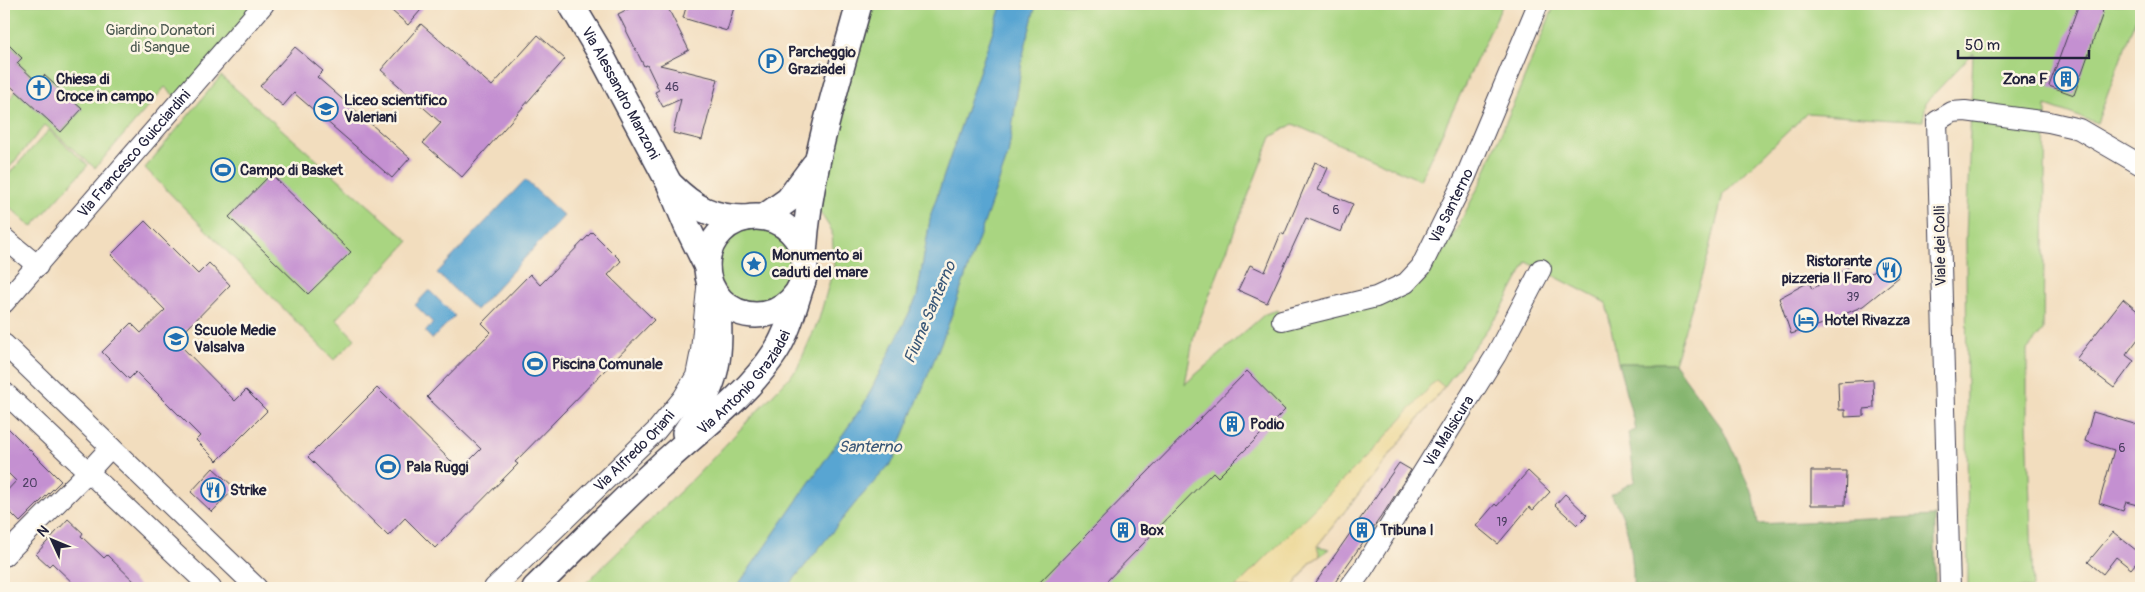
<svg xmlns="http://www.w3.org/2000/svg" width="2145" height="592" viewBox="0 0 2145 592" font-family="Pangolin,sans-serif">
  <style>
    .green { fill: #a9d581; stroke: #667c5e }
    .forest { fill: #86b66f; stroke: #546c55 }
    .sand { fill: #eeda9e; stroke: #887e6c }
    .water { fill: #59a5d2; stroke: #3e6486 }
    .building { fill: #c490d1 }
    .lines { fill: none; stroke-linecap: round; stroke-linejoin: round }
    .minor-casing { stroke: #413e4f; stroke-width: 22 }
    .tertiary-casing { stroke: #413e4f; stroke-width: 28 }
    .minor { stroke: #fff; stroke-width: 20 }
    .tertiary { stroke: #fff; stroke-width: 25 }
    .labels { text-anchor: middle; stroke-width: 5; stroke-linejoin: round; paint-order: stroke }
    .number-label { font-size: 12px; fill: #4a3e60 }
    .park-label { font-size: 15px; fill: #4a5850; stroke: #fcf5e5 }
    .poi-label { font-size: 15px; font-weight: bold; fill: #22223b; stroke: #fcf5e5; text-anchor: start }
    .street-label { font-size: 15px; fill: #22223b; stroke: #fcf5e5 }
    .water-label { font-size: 16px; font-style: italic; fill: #385677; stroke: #fcf5e5 }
  </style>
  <rect width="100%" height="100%" fill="#fcf5e5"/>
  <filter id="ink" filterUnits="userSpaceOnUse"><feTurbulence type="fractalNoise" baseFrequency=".02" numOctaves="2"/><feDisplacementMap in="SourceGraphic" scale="10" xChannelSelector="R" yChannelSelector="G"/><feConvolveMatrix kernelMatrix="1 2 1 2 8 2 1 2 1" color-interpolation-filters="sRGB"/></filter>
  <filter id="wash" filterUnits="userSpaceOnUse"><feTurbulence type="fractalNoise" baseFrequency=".0096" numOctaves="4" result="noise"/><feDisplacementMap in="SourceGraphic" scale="20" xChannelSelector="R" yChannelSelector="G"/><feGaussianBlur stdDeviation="1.12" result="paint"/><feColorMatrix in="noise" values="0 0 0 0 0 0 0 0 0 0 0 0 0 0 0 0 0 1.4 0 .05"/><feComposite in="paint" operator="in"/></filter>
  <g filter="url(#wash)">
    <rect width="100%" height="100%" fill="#f2ddbe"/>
    <g class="green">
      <path d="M4,4H273L186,107L165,87L95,168L45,125L4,174V122H8L7,102L16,91L61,132L82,109L45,75L38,83L17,63L22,57L4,40Z"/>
      <path d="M866,4H1002L931,214L917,297L864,404L736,588H581L697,475L797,369L819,319L834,266L832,231L818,209Z"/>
      <path d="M1036,4H1503L1420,180L1293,124L1271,137L1194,335L1185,384L1265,314L1278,310L1282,320L1395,298L1410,292L1425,280L1454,234L1481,182L1555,4H2141L2097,123L2046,105L2043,331L2027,350V418L2033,588H1968L1966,239L1973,53L1926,102L1923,121L1807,113L1723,194L1709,253L1674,363H1618L1606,303L1527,262L1500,312L1444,387L1317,546L1330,549L1311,562L1292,588H787L857,501L893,461L947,328L1008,155L1023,55Z"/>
      <path d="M221,76L409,241L336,319L355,339L334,360L145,168Z"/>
      <path d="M49,130L88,165L32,227L4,202V179Z"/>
      <circle cx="756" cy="266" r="39"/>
    </g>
    <path class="forest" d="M1618,363H1674L1722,428L1754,497L1758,524L1935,516V588H1633C1634,561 1629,516 1610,495L1635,481L1628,433L1636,430Z"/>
    <path class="sand" d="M1436,380L1444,387L1317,546L1320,556L1311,562L1292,588H1235L1381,442Z"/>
    <g class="water">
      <path d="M1002,4H1036L1023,55L1008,155L947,328L893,461L857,501L787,588H736L864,404L917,297L931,214Z"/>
      <path d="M525,180L564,216L476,310L437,273Z"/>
      <path d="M429,290L455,316L432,339L425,332L433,323L415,305Z"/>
    </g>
    <g id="blocks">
      <g class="building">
        <path d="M384,4H426L408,25Z"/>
        <path d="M638,4H666L689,50L660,65L718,79L702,140L673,133L681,99L663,107L655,92L659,90L647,65L644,66L618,14Z"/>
        <path d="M687,4H735L727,31L683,18Z"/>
        <path d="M2079,4H2105L2102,13H2103L2074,95L2049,86Z"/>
        <path d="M421,24L492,86L538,35L565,59L462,177L423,143L441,123L381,70Z"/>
        <path d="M4,40L22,58L17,63L38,83L44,75L82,109L61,132L4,80Z"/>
        <path d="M295,47L323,71L317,77L410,158L392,178L294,93L283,106L260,86Z"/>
        <path d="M1315,162L1328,168L1318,190L1353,204L1341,232L1306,218L1267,303L1238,290L1250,265L1265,272L1281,233L1284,235Z"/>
        <path d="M271,174L351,252L308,294L229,217Z"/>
        <path d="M145,221L198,274L209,263L230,285L183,333L185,335L177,342L235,401L246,390L267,411L217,461L196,440L200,436L136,372L129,379L102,352L131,323L141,333L165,310L111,255Z"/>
        <path d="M592,232L621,261L608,275L654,320L515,462L518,464L435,548L405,518L388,536L308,457L377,388L460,470L481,449L427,397L491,332L482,323L530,274L540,285Z"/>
        <path d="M1886,262L1899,277L1863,306L1820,325L1791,334L1779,298L1809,282L1812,289L1848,268L1858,283Z"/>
        <path d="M2123,299L2141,314V335L2126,355L2134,361L2114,388L2076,359Z"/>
        <path d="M1247,371L1285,410L1218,477L1213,472L1100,588H1034Z"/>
        <path d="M1873,380L1874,408L1864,409V416L1845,417V410H1839L1838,382Z"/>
        <path d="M2093,412L2141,426V506L2126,502L2123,511L2099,503L2114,450L2085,441Z"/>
        <path d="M4,424L61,481L20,522L4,506V494L16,481L4,469Z"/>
        <path d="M1399,463L1411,470L1385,511L1331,588H1312Z"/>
        <path d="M213,468L235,488L212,512L191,492Z"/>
        <path d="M1528,471L1550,492L1533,510L1529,507L1498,544L1476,526L1495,504L1497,506Z"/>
        <path d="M1811,471H1846L1845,505H1811Z"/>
        <path d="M1565,494L1587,515L1577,525L1555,505Z"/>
        <path d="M68,519L83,533L81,536L104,558L107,555L141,588H78L52,563L49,566L36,554Z"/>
        <path d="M2113,532L2141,554V557L2131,569L2116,557L2103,574L2088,562Z"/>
      </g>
    </g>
  </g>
  <g filter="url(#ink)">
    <use href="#blocks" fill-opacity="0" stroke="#413e4f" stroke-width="1"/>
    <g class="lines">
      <g class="minor-casing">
        <g id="minor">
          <path d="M4,238L38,266"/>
          <path id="s1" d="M4,303L264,4"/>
          <path id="s2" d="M1282,320L1376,297L1406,283L1421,267L1466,176L1538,4"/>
          <path d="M4,344L257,588"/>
          <path d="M4,392L211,588"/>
          <path d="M4,556L88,472L111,447"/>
          <path id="s3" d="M494,588L656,431L683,398L696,376L701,351L708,278"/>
          <path id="s4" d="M1349,588L1363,569L1496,355L1541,269"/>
          <path d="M1950,588L1937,121L1952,112L1965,111L2049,122L2079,129L2141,165"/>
        </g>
      </g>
      <g class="tertiary-casing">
        <g id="tertiary">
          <path id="s5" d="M571,4L599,51L669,183L686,224L707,267"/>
          <path d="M671,185C694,208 713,218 746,218"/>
          <path d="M764,217L788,200L814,165"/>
          <circle cx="756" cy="266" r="49"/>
          <path d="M804,254C809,169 837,86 859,4"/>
          <path d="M685,433C719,382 722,357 717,297"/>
          <path id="s6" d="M535,588C576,548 617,505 660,466C699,430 747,396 776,351C789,330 795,304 803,280"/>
        </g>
      </g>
      <use href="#minor" class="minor"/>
      <use href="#tertiary" class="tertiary"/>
    </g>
  </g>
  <defs>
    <g id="parking-ring" transform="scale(1.25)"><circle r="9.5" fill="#fcf5e5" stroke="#1f6fb2" stroke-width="1.5"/><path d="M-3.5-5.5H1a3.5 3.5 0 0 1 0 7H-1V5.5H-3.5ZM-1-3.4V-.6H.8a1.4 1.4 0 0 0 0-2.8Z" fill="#1f6fb2"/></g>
    <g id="building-ring" transform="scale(1.25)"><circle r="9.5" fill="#fcf5e5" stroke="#1f6fb2" stroke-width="1.5"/><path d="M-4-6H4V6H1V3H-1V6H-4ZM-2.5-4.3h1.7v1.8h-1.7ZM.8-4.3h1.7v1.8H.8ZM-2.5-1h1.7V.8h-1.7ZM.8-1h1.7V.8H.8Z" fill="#1f6fb2"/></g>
    <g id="church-ring" transform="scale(1.25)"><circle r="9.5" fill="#fcf5e5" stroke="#1f6fb2" stroke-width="1.5"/><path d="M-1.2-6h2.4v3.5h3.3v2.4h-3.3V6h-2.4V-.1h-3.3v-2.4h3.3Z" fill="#1f6fb2"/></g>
    <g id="school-ring" transform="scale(1.25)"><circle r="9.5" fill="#fcf5e5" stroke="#1f6fb2" stroke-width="1.5"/><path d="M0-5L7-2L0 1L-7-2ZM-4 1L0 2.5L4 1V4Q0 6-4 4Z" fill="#1f6fb2"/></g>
    <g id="stadium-ring" transform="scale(1.25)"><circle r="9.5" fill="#fcf5e5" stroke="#1f6fb2" stroke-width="1.5"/><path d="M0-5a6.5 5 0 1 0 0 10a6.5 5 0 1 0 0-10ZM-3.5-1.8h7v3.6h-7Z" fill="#1f6fb2"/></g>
    <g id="sight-ring" transform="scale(1.25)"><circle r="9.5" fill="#fcf5e5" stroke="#1f6fb2" stroke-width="1.5"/><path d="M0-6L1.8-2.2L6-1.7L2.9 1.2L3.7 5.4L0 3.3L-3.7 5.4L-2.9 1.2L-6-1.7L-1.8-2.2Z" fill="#1f6fb2"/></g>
    <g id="restaurant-ring" transform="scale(1.25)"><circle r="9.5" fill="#fcf5e5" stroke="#1f6fb2" stroke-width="1.5"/><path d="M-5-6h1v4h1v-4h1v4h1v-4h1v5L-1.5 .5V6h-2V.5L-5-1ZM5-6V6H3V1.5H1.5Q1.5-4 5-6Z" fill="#1f6fb2"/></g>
    <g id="hotel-ring" transform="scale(1.25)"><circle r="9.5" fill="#fcf5e5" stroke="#1f6fb2" stroke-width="1.5"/><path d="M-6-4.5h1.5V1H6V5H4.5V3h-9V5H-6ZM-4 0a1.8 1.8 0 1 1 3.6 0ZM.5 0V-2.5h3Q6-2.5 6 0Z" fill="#1f6fb2"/></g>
  </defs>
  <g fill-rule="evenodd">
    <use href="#parking-ring" x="771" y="61"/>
    <use href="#building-ring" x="2066" y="79"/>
    <use href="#church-ring" x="39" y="88"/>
    <use href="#school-ring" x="326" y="109"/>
    <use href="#stadium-ring" x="223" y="170"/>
    <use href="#sight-ring" x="754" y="264"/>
    <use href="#restaurant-ring" x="1889" y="270"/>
    <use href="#hotel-ring" x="1806" y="320"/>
    <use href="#school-ring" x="176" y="339"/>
    <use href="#stadium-ring" x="535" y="364"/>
    <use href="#building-ring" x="1232" y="424"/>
    <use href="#stadium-ring" x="388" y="467"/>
    <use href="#restaurant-ring" x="213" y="490"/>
    <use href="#building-ring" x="1123" y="530"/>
    <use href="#building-ring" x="1362" y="530"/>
  </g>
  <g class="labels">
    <g class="number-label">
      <text x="672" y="91">46</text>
      <text x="1336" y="214">6</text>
      <text x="1853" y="301">39</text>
      <text x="2122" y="452">6</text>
      <text x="30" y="487">20</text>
      <text x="1502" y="526">19</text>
    </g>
    <g class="park-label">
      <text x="160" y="35">Giardino Donatori<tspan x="160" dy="17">di Sangue</tspan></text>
    </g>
    <g class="poi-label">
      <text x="788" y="57">Parcheggio<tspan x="788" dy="17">Graziadei</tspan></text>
      <text x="56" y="84">Chiesa di<tspan x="56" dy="17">Croce in campo</tspan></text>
      <text x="2048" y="84" text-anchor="end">Zona F</text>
      <text x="344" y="105">Liceo scientifico<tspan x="344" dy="17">Valeriani</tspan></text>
      <text x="240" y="175">Campo di Basket</text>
      <text x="772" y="260">Monumento ai<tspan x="772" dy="17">caduti del mare</tspan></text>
      <text x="1872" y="266" text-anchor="end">Ristorante<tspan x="1872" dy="17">pizzeria Il Faro</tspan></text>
      <text x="1824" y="325">Hotel Rivazza</text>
      <text x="194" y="335">Scuole Medie<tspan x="194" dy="17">Valsalva</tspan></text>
      <text x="552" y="369">Piscina Comunale</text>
      <text x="1250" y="429">Podio</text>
      <text x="406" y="472">Pala Ruggi</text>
      <text x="230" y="495">Strike</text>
      <text x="1140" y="535">Box</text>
      <text x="1380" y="535">Tribuna I</text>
    </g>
    <g class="street-label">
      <text dy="5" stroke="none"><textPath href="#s5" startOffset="102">Via Alessandro Manzoni</textPath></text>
      <text dy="5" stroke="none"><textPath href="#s1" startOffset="198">Via Francesco Guicciardini</textPath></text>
      <text dy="5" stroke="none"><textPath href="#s2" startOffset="220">Via Santerno</textPath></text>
      <text transform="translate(1940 246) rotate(-91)" y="5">Viale dei Colli</text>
      <text dy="5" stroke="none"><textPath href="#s6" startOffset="294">Via Antonio Graziadei</textPath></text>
      <text dy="5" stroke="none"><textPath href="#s4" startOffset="186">Via Malsicura</textPath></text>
      <text dy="5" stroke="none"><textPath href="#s3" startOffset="196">Via Alfredo Oriani</textPath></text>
    </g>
    <g class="water-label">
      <text transform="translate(929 312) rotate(-67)" y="6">Fiume Santerno</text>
      <text x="870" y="452">Santerno</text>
    </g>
  </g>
  <rect width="2145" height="592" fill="none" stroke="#fcf5e5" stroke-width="20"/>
  <g transform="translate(52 540) rotate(314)" stroke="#fcf5e5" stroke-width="4" paint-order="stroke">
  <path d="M0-4L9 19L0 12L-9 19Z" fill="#22223b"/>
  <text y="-8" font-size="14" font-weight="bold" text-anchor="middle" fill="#22223b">N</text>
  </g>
  <path d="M1958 50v8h131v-8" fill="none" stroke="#22223b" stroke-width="2.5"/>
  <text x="1965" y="50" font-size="15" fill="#22223b" stroke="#fcf5e5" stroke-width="4" paint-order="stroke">50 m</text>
</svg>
